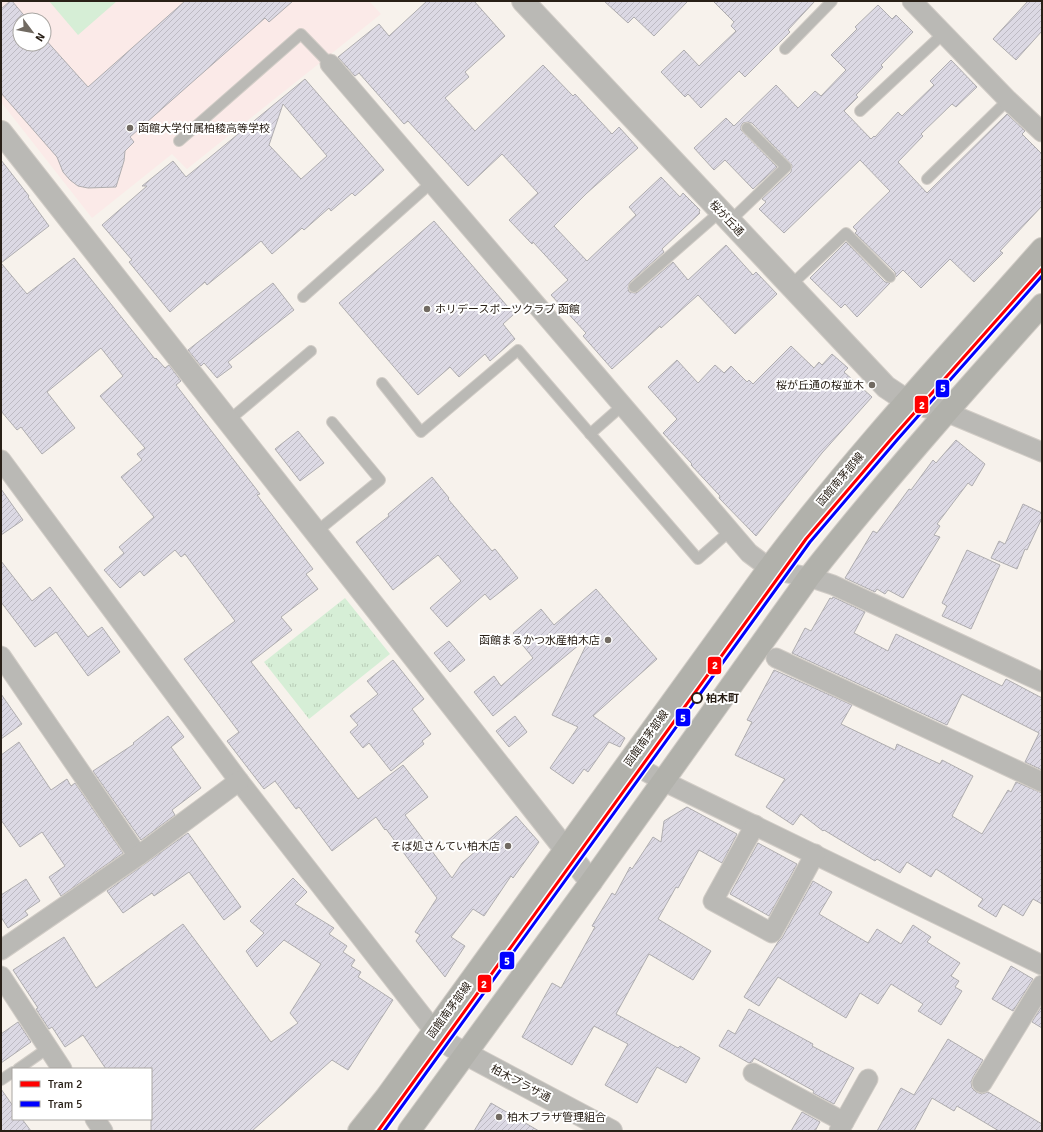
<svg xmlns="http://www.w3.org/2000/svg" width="1043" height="1132" viewBox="0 0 1043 1132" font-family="Signika,'Noto Sans JP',sans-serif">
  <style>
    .education { fill: #fbeae8; fill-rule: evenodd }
    .park { fill: url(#park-tufts) }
    .pitch { fill: #d6eed6 }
    .building { fill: url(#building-hatch); stroke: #afadaf; fill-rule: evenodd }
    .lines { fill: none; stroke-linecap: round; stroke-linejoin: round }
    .service-casing { stroke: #d1ccc6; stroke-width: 12 }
    .minor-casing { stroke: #d1ccc6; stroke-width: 21 }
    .tertiary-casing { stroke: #d1ccc6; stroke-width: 24 }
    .primary-casing { stroke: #d1ccc6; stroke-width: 24 }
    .service { stroke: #bab9b5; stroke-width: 10 }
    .minor { stroke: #bab9b5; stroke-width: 19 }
    .tertiary { stroke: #bab9b5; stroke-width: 22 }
    .primary { stroke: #b1b1ab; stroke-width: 22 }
    .tram-1-casing { stroke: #fff; stroke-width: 6 }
    .tram-2-casing { stroke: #fff; stroke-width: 6 }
    .tram-1 { stroke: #f00; stroke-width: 3 }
    .tram-2 { stroke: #00f; stroke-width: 3 }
    .poi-dot { fill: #716a62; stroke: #fff; stroke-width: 1.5 }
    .stop-dot { fill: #fff; stroke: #292017; stroke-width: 2 }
    .labels { text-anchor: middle; stroke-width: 4; stroke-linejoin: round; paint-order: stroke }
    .poi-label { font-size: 11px; fill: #292017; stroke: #fff; text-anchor: start }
    .street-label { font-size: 11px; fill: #292017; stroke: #fff }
    .stop-label { font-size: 11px; font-weight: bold; fill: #292017; stroke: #fff; text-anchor: start }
    .line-badge { stroke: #fff; stroke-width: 1.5 }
    .badge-label { font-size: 11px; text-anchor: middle; font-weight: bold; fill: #fff }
  </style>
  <defs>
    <pattern id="park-tufts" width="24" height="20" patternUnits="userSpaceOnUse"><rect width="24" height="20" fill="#d6eed6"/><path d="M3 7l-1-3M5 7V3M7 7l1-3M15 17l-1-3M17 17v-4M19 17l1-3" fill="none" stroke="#b8ccb7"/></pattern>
    <pattern id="building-hatch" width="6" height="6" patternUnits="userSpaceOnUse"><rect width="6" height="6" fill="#dcd9e4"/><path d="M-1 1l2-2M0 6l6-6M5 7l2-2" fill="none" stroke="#bdbac3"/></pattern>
  </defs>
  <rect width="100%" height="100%" fill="#f7f2ec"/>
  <path class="education" d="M1,1H369L381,14L187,169L172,154L92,218L1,102ZM20,20H44V44H20Z"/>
  <path class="park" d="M345,598L390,654L309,719L264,662Z"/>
  <path class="pitch" d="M49,1H117L78,35Z"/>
  <g class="building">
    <path d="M10,1H12L28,20H20V44H44V38L88,87L185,1H293L269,22L265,18L130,137L134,142L125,151L124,161L116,187L88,188L78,186L70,180L63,172L57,157L1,93V9Z"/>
    <path d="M427,1H474L505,36L465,72L469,77L445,98L475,131L543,65L573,96L575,94L612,134L619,127L638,148L587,193L554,226L587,261L636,215L629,207L661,177L680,197L683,193L700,210L699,212L700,213L662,249L664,252L630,282L628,288L629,292L635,293L638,292L673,262L688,280L726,245L753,275L756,272L777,294L735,334L698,295L661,328L660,326L612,369L583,336L586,333L551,295L568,280L533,242L532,244L509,220L538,193L502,154L468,186L408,121L404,124L359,73L355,76L338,57L379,24L389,36Z"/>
    <path d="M604,1H688L654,36L634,17L628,23Z"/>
    <path d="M713,1H815L788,30L790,32L745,77L739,71L701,108L688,94L685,97L661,72L684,50L699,66L736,31L731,26L734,22Z"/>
    <path d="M1028,1H1042V31L1016,60L993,39Z"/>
    <path d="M878,5L892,19L896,15L913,32L881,65L883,67L856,95L858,97L844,111L871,139L874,136L875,137L898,112L902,116L934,85L930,81L951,60L977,87L956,107L952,104L921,134L923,136L898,162L927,193L1007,114L1025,131L1022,134L1042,154V206L1000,251L1003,253L974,282L950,259L921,288L903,270L896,277L895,272L855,233L857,231L853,227L890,191L860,160L784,233L759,209L766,202L762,199L791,172L792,165L752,123L748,122L743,123L741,126V130L777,167L753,189L725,160L714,170L694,148L726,118L734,126L776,85L798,108L815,91L821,96L846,70L831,55L857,29L855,27Z"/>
    <path d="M305,79L384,170L355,196L352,193L331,211L329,208L304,230L302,228L272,254L261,241L207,285L205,282L170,312L129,262L132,260L102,225L147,186H142L173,161L186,177ZM283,104L327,156L301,179L269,145Z"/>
    <path d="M1,160L29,196L28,197L49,226L1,263Z"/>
    <path d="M434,221L514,314L503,324L515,339L490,361L485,354L459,377L450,367L418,395L339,303Z"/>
    <path d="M846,242L885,282L890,283L857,317L845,304L841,308L810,278Z"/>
    <path d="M74,258L155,359L156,358L165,368L169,365L181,381L176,385L260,494L257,495L313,569L306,574L318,589L281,617L292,630L251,662L358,799L403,765L428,797L405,815L452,878L462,863L516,816L539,842L513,878L511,876L484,916L473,909L451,937L465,946L445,977L416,941L420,935L415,932L437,898L386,829L385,830L376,817L332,851L299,807L296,809L275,781L264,789L227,741L239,732L184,659L235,621L185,554L181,557L175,550L144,576L140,571L120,588L104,570L124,553L119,547L154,517L121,477L142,460L137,454L145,448L100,396L123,376L101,348L47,392L75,428L42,454L21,427L17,430L1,411V263L27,294Z"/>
    <path d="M273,283L294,310L228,362L232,367L217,378L204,363L201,366L188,350Z"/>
    <path d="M791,346L814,368L819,362L822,365L832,354L848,368L844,372L872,397L822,453L756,536L719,498L720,496L691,465L692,464L663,433L677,419L648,387L677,360L698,383L715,365L724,373L731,366L747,382L749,380L753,384Z"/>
    <path d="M298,431L324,463L300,481L275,449Z"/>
    <path d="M956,440L985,464L972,486L968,483L937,524L940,526L934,535L940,537L903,598L888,590L885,594L877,589L875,592L845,578L873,531L877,533L909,489L911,490L933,460L936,463Z"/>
    <path d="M432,477L449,498L448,499L492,551L495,549L518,578L490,600L485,594L447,627L430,608L461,581L438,555L393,590L356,542L389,516L388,514Z"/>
    <path d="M1,489L23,520L1,535Z"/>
    <path d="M1023,504L1042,513V518L1027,550L1025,549L1017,569L991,558L999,541L1005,544Z"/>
    <path d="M967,550L1000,565L971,629L942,616L947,606L942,603Z"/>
    <path d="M1,561L32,601L50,587L88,637L102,627L120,652L88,676L56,632L35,647L1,602Z"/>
    <path d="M596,589L657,659L593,716L625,738L620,747L609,742L588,772L584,769L573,784L550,768L578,727L552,715L591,635L493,716L474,692L494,676L501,686L533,658L513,633L541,609L554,625Z"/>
    <path d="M833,597L865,612L854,633L888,651L896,634L1002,686L1006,679L1042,698V770L1025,762L1039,733L962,694L947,725L792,653L805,628L811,631L830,598L832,599Z"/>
    <path d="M449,641L465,660L450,672L434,653Z"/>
    <path d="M393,660L424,699L412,709L431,734L422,741L424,744L391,771L369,743L363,748L350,732L358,725L350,716L378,694L367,681Z"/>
    <path d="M774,670L852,705L841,724L895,750L897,744L940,764L942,760L973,776L952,816L982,834L1008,790L1011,792L1016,782L1042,793V904L1033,899L1023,916L1003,904L996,917L978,906L983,899L936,869L931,877L907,862L900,873L877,859L875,861L824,830L823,831L801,814L793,825L766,807L785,779L735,755L752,722L747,720Z"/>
    <path d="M1,694L22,724L1,739Z"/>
    <path d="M168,716L184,737L171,747L201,788L172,810L175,815L141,840L93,771L134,744L133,743Z"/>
    <path d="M515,716L527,732L509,747L496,731Z"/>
    <path d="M19,742L51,790L67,779L71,786L75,783L123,853L61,896L49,877L65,866L42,832L20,847L1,820V755Z"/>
    <path d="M687,807L737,834L722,863L699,850L678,888L676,887L658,919L711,951L693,980L649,954L616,1014L678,1048L680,1046L700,1058L686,1083L657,1067L637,1103L605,1085L628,1044L594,1026L572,1065L522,1037L552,983L561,988L595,927L592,926L612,893L615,895L630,867L632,869L653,837L661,842L664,821Z"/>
    <path d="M188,833L241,907L224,920L189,872L154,896L152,893L123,913L107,891Z"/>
    <path d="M758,843L797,864L769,916L730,894Z"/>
    <path d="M293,878L307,892L295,904L334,928L329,934L347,946L343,952L355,960L351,966L361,972L358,977L393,1000L348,1070L332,1060L252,1131H151V1069H106L83,1035L65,1047L52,1027L49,1029L36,1009L38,1008L13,970L64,937L96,988L183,924L271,1042L298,1023L290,1013L321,964L284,940L257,967L246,951L264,933L250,921Z"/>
    <path d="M26,879L40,901L25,911L28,915L8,928L1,917V895Z"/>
    <path d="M813,881L832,892L819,914L868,943L877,929L901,944L913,925L931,937L927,942L960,963L951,976L959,981L955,987L962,991L941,1025L918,1011L923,1004L891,984L878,1004L860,993L846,1018L778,977L759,1006L744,997L778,942L782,938Z"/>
    <path d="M1011,966L1033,979L1013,1011L992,999Z"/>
    <path d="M1042,1006V1028L1032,1022Z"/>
    <path d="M749,1009L813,1044L812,1046L854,1068L834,1104L813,1093L814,1091L754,1058L752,1062L749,1063L719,1046L728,1030L735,1034Z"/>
    <path d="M18,1022L31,1042L1,1063V1034Z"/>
    <path d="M948,1039L983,1060L973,1077L971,1082L972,1088L976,1092L982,1094L988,1092L1042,1124V1131H999L957,1106L954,1111L932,1098L914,1131H877L901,1088L914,1095Z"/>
    <path d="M1,1089L13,1106V1119H22L31,1131H1Z"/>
    <path d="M491,1103L539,1131H474Z"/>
    <path d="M802,1112L820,1122L815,1131H791Z"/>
  </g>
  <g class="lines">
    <g class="service-casing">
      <g id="service">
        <path d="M785,49L832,1"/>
        <path d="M860,111L944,33"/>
        <path d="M179,141L301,34L330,64"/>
        <path d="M927,179L1008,100"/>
        <path d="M730,221L786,167L747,128"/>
        <path d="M791,285L846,233L890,277"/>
        <path d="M634,287L721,211"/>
        <path d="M303,297L431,183"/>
        <path d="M382,383L421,432L518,350L698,559L730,531"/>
        <path d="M228,421L311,351"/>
        <path d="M590,434L623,405"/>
        <path d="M316,532L380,480L332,422"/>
        <path d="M18,1069L48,1048"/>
        <path d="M1,1080L13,1072"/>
      </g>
    </g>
    <g class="minor-casing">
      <g id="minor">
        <path d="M912,1L1008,100L1042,132"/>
        <path d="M330,64L749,553L769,568L782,572L809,577L833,585L1042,682"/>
        <path d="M946,412L1042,452"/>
        <path d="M1,460L239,781L434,1031"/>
        <path d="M1,656L138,856"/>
        <path d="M776,658L1042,782"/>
        <path d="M629,762L663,781L1042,965"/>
        <path d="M755,825L713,901L772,933L815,854"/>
        <path d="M1,950L138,856L239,781"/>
        <path d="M1,976L62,1069"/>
        <path d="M753,1073L844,1122"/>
        <path d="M982,1083L1042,985"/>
        <path d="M95,1119L103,1131"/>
        <path d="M839,1131L868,1079"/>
      </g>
    </g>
    <g class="tertiary-casing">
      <g id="tertiary">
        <path d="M523,1L886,387L907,401L946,412"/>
        <path d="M1,132L591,882"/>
        <path d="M434,1031L444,1041L453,1047L611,1131"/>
      </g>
    </g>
    <g class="primary-casing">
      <g id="primary">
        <path d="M359,1131L387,1096L769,568C853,457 949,354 1042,249"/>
        <path d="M409,1131L591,882L809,577C883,483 962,394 1042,305"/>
      </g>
    </g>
    <use href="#service" class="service"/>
    <use href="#minor" class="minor"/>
    <use href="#tertiary" class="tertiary"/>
    <use href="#primary" class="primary"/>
    <g class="tram-1-casing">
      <path id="tram-1" d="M378,1131L806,539L893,437L1042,269"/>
    </g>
    <g class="tram-2-casing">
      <path id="tram-2" d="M384,1131L810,542L897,440L1042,276"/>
    </g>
    <use href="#tram-1" class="tram-1"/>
    <use href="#tram-2" class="tram-2"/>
  </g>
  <g class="poi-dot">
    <circle cx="130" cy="128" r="4"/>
    <circle cx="427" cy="309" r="4"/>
    <circle cx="872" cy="385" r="4"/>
    <circle cx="608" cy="640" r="4"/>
    <circle cx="508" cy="846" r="4"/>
    <circle cx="499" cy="1117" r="4"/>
  </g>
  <circle class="stop-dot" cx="697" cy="698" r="5"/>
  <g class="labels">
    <g class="poi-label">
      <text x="138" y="132">函館大学付属柏稜高等学校</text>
      <text x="435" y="313">ホリデースポーツクラブ 函館</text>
      <text x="864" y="389" text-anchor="end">桜が丘通の桜並木</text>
      <text x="600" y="644" text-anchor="end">函館まるかつ水産柏木店</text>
      <text x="500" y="850" text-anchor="end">そば処さんてい柏木店</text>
      <text x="507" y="1121">柏木プラザ管理組合</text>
    </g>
    <g class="street-label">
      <text transform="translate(727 218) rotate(47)" y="4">桜が丘通</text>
      <text transform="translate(840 479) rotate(-50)" y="4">函館南茅部線</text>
      <text transform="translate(646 738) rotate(-54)" y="4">函館南茅部線</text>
      <text transform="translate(449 1010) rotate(-54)" y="4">函館南茅部線</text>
      <text transform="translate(521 1083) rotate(28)" y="4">柏木プラザ通</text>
    </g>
    <g class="stop-label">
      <text x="706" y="702">柏木町</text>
    </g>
  </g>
  <g class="line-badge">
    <rect x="935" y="379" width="15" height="19" rx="4" fill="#00f"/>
    <rect x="914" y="395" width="15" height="19" rx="4" fill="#f00"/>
    <rect x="707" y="656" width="15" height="19" rx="4" fill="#f00"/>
    <rect x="675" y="708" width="16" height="19" rx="4" fill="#00f"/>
    <rect x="499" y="951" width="16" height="19" rx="4" fill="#00f"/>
    <rect x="477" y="974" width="15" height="19" rx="4" fill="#f00"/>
  </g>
  <g class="badge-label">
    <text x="943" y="392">5</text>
    <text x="922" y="409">2</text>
    <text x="715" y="669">2</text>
    <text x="683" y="722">5</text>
    <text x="507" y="965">5</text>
    <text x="484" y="988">2</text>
  </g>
  <rect width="1043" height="1132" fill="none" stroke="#292017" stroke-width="4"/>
  <rect x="12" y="1068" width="140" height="52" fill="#ffffff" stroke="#a9a6a2"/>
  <rect x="20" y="1081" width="20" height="6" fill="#ff0000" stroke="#a9a6a2"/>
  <text x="48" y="1088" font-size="12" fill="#292017">Tram 2</text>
  <rect x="20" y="1101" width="20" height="6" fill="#0000ff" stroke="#a9a6a2"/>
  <text x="48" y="1108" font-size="12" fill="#292017">Tram 5</text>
  <g transform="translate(32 32) rotate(122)"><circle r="19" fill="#ffffff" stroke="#a9a6a2"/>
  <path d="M0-3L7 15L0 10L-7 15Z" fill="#716a62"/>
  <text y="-6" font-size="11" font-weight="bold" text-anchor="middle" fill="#292017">N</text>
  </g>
</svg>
